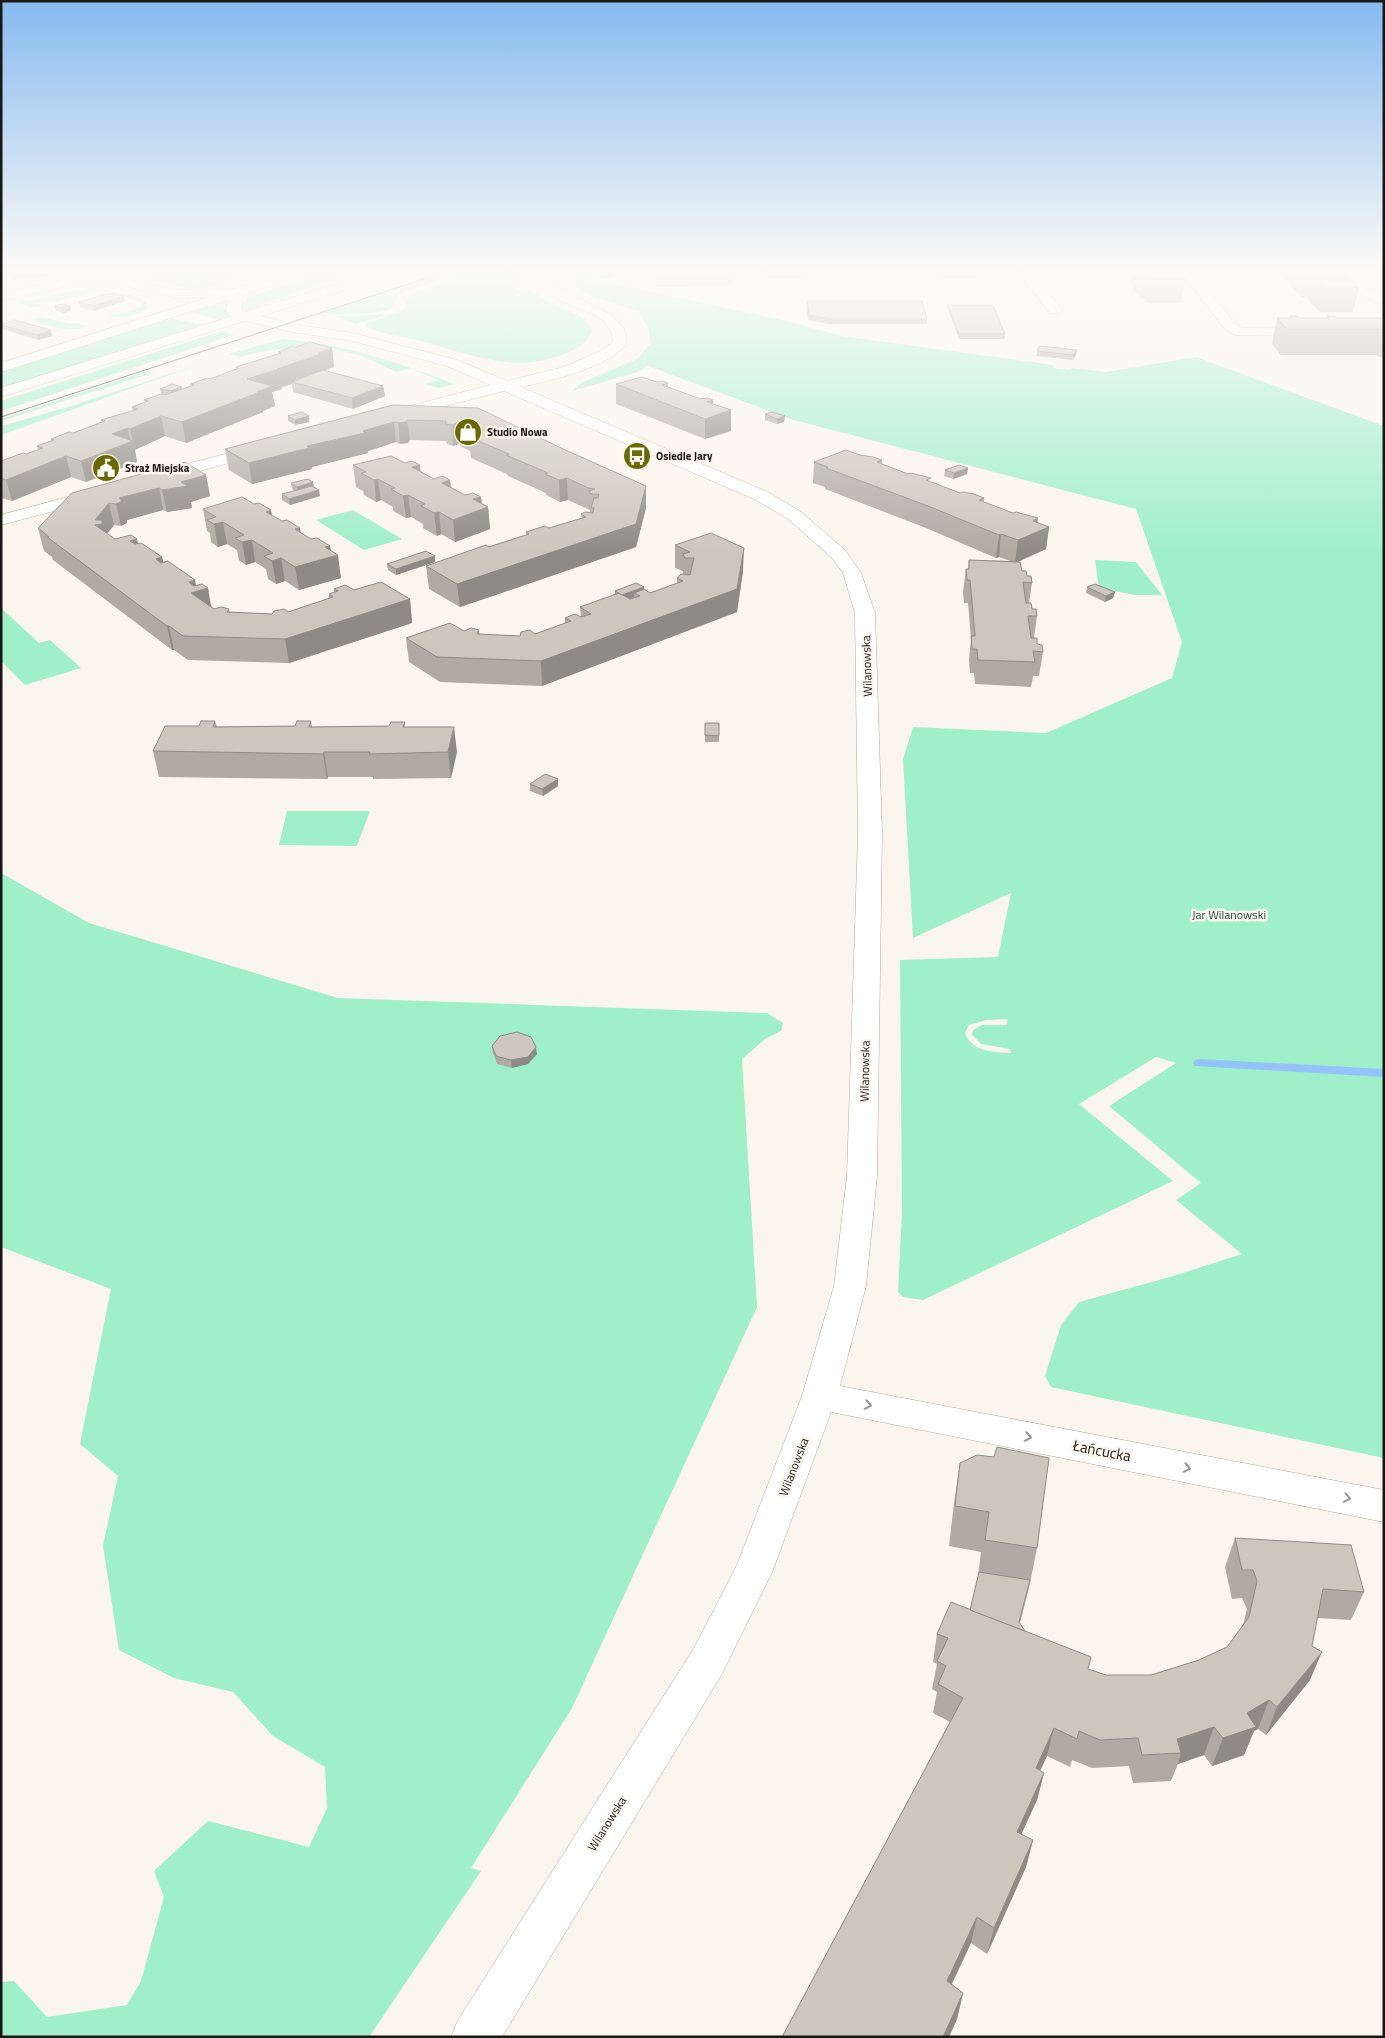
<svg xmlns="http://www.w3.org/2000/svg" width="1385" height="2038" viewBox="0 0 1385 2038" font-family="'Titillium Web',sans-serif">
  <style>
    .green { fill: #9fefc8; fill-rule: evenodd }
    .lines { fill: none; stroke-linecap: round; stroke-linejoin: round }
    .stream { fill: #94c2fc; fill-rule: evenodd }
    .minor-casing { stroke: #b0aba2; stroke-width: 1 }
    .major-casing { stroke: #b0aba2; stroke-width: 1 }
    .minor { fill: #fff; fill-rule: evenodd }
    .major { fill: #fff; fill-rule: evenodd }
    .tram { stroke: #3c3a36; stroke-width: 1 }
    .wall { fill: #afaba3 }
    .shaded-wall { fill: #8e8b84 }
    .building { fill: #cbc7bd; stroke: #8e8b84 }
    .oneway { stroke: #989795 }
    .labels { text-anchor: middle; stroke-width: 5; stroke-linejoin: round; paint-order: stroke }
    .far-poi-label { font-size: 11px; font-weight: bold; fill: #191714; stroke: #fbf6ed; text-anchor: start }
    .street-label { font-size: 12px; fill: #191714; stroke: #fbf6ed }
    .park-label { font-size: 12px; fill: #224e3a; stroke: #fbf6ed }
    .near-street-label { font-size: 15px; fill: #191714; stroke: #fbf6ed }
  </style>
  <rect width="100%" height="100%" fill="#fbf6ed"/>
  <g class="green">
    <path d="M132,269H271L201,289L176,286L127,273Z"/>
    <path d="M335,269H368L304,289L246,311L241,309V304L249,297Z"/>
    <path d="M460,269H472L403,292L395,298L392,308C382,315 336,316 323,313Z"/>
    <path d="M489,269H524L521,279L510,282L517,290H531L549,302L578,315L587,321L592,330C590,341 580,347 571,351C518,376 473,355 421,341C403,337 381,334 365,326L367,323L403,310L409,297L417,292Z"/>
    <path d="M584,277L795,323L841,336L1054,365L1053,368L1070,370L1072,368L1106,372L1196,357L1384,426V1458L1051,1387L1045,1376L1061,1325L1079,1302L1170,1277L1242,1254L1176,1200L1201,1183L1109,1106L1176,1063L1156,1057L1079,1104L1173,1181L923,1300L903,1297L898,1292L902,1212L900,960L998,957L1011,893L913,938L903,759L913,727L1046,733L1172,678L1182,642L1136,509L794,420L648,366L638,372L572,391L581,383L637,359L651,343L648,328L639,312L594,297L578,288L572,279ZM1007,1019V1025H982L973,1030L972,1035L981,1044L1010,1049L1011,1053C993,1052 972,1052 965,1033L969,1025L986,1020Z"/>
    <path d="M96,289C111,290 133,294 146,302L148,307C139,316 121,319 110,316L112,315L107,313L117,315L142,307L143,302L102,290L65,299L56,303L51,301L38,304L43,307H30L18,303L75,291Z"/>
    <path d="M226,301L223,307L229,316L219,320L190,312Z"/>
    <path d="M386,315L356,324L334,316L384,314Z"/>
    <path d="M42,317L71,324L76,323L89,326C68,334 51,326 30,320Z"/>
    <path d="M171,318L200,325L1,388V372Z"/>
    <path d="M222,331L234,335L1,411V401Z"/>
    <path d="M283,339C336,342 405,364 454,384L439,388L427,385L425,384L438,380L411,368L397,372L359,355L332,349H281L259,352L241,357L229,354Z"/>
    <path d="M197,365L24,427L1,435L2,426L71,406Z"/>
    <path d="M147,371L153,373L1,421V419Z"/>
    <path d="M353,510L402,539L364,550L316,520Z"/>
    <path d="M1095,560L1136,562L1162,595H1135L1099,588Z"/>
    <path d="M1,608L39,643L50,640L81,668L25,685L1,661Z"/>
    <path d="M287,811H370L357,846L279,845Z"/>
    <path d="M1,873L89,923L338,998L767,1013L783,1023L781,1031L765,1039L742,1059L757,1307L572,1708L471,1868L481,1871L369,2037H1V1982L14,1981L47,2017L127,2005L141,1981L164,1897L154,1871L208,1821L309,1847L327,1808L325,1767L273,1736L233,1692L174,1678L119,1650L103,1546L118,1476L80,1444L111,1289L1,1247Z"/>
  </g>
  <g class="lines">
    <path class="stream" d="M1199,1059L1384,1069V1077L1195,1066L1193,1063L1195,1060Z"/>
    <g class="minor-casing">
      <g id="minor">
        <path d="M550,269H562L556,281L558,288L612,315L624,329L627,343C609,368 550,381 521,387L768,492L800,511L845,550L861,573L875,613L882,834L877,1176L866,1286L840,1386L1384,1490V1522L831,1412L773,1570L722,1674L502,2037H451L458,2020L694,1648L737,1565L802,1396L834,1286L847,1176L858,834L855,613L843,573L832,558L788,519L756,500L504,391L388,421L383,419L380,416L383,413L490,385L447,366L352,341L292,332L231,317L226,310L228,297L176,298L125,286L101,283L73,285L1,301V293L73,277L101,275L125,278L176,290L235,289L242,293L241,311L292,324L353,333L457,360L507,381L564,367L600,351L613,342C612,338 612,333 610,330C599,305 553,311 543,281Z"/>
        <path d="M1016,269H1029L1060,307L1062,310L1060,313H1050Z"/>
        <path d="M1178,269H1191L1235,323L1243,328L1384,329V337L1235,335L1225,329Z"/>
        <path d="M1327,269H1340L1355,282L1384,297V306L1345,288Z"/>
        <path d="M264,444L270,446L272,449L270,452L159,482L153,481L151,477L153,473Z"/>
        <path d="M98,489L104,490L107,494L104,498L1,525V515Z"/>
      </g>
    </g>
    <g class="major-casing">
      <g id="major">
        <path d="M298,269H317L315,272L1,372V363Z"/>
        <path d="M385,269H404L402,272L1,397V388Z"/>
      </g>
    </g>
    <use href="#minor" class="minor"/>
    <use href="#major" class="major"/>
    <path class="tram" d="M1,417L455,269"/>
  </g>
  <g class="wall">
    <path d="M6,269H50L52,275L13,280L7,274Z"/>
    <path d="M601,269H626V271L605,279L594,277V272Z"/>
    <path d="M654,269H730L731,286L656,287V273H654Z"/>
    <path d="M767,269H803L804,278H768Z"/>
    <path d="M938,269H978L977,278H942Z"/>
    <path d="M1125,269H1174L1176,272L1185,279L1181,303H1148L1145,299H1141L1130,282V277Z"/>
    <path d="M1279,269H1335L1359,288L1353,312H1320L1306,298H1302L1278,272Z"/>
    <path d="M1360,269H1384V275H1367Z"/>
    <path d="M125,301L94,311L80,307L79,302Z"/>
    <path d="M807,301L927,319V324H828L808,320L806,306Z"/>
    <path d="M948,305L1005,334V339H959L948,310Z"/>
    <path d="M55,306H70L71,311L64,313L56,311Z"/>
    <path d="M1290,316L1300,318H1326L1327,316L1337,318L1384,320V357H1378L1376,355H1281L1272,344L1277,318H1290Z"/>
    <path d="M1,324L52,336L38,340L2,329Z"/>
    <path d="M296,347L332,348L334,367L325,371L383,386L385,396L353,409L293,392L292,384L282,387V389L272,392L275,406L263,411V412L186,443L165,436L135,450L137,462L86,482L71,477L12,501L1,498V461L26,454L38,450L37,446L51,441V439L73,433L102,422L101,420L133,411L132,407L145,402L144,400L161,394L160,389H183L191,386V384L210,379L236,369V367L278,354V352Z"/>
    <path d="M1077,350L1076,355L1073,360L1036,356L1037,351Z"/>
    <path d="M657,382L668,383V387L701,399L713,400V404L731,410V431L705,439L616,404V384Z"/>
    <path d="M393,405L561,448L646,486V508L636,547L460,607L429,589L426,566L526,535V532L549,528L582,518L581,514L590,513V510L568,500L560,502L546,495V493L508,476L507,474L471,458L470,451L460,446V444L453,446L447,444L446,441L410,440L408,443L400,444L396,442L368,451V453L312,467V469L252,484L229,470L225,449Z"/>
    <path d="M765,414L784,422L777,424L765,420Z"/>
    <path d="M288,416L309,422L295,425L288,421Z"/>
    <path d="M860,455L882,460V464L960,493L984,498V502L1049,527L1046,549L1018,562L1022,571L1027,576L1032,583L1029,603L1037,616L1034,638L1043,652L1039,676H1033L1031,687L975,684L974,673H970L969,660L971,639L968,603H964L963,592L966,569H968L969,560L1010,561L999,557L996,558L926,528L825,489V487L813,483L814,462Z"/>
    <path d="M353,465L420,471L434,479L450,480L451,487L465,495L481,497L482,504L488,507L490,529L455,542L441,534L437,536L423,528V524L411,517L406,518L393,511V507L381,500L376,502L364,495L363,491L356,487Z"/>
    <path d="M968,468L967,474L953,479L944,476L945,470Z"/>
    <path d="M206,475L210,496L191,502L192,508L167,512L163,510L127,520V523L121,526L114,525L107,534L115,539L138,543L162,557L163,562L196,585L212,607L214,609H229L230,612L272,614L288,612L329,599V594L334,593V589L354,590L410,599L412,623L289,663L188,660L174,650H172L53,560L52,557L44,551L38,528L72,493Z"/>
    <path d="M291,483L314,487L320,496L290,505L282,500V494L295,491L292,489Z"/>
    <path d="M254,504L271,510L272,515L311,539L330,546L331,551L341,578L299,590L285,581L276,584L268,579L266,569L255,562L246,565L239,560L237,550L227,544L218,547L211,542L210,533L207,531L203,509Z"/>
    <path d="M675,545L743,571L737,612L542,686L440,682L409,662L406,638L479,630V634L520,636L535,634L565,623V618L581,617L580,607L615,595V591L644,590L650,593L677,583V578L683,574V571L675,568Z"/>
    <path d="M435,556V562L396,575L388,570L387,564Z"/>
    <path d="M1087,587L1115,592L1113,598L1105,602L1086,593Z"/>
    <path d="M215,721L217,727L295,726L311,721L312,727L389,726L405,722V727L457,752L451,778L373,779V777H328L327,779L159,777L153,751L199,726Z"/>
    <rect x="705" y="723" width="14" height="19"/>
    <path d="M558,779V786L543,796L530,791V784Z"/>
    <path d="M492,1046L537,1054L528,1064L512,1068L497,1064L493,1053Z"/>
    <path d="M960,1463L1037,1548L1029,1588L1020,1623L1025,1631L1088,1669L1106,1675H1151L1199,1660L1227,1647L1243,1625L1247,1609L1242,1598L1232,1599L1225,1567L1235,1538L1364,1592L1351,1620L1317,1618L1312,1646L1310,1680L1266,1735L1258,1729L1254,1731L1244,1755L1212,1766L1204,1755L1178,1764L1171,1781L1133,1783L1129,1766L1092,1768L1072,1760L1070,1767L1047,1756L1040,1770L1044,1773L1037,1800L1021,1834L1033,1840L1026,1867L987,1954L971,1943L952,1984L963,1993L957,2019L949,2037H782L950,1722L933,1713L937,1692L932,1689L937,1664L933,1662L937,1634L970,1610L978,1576L981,1552L949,1546L954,1503Z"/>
  </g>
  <g class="shaded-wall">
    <path d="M10,269H50L52,275L13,280Z"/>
    <path d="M618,269H626V271L605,279V274Z"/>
    <path d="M124,296L125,301L94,311L93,306Z"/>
    <path d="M70,306L71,311L64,313L63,308Z"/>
    <path d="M51,330L52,336L38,340L37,335Z"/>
    <path d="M332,348L334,367L292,382V384L282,387V389L272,392L275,406L263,411V412L186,443L182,422L247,379Z"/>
    <path d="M1077,350L1076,355L1073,360V355Z"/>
    <path d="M383,386L385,396L353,409L352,398Z"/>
    <path d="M182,387L183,392L172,397L171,391Z"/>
    <path d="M713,400V416L731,410V431L705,439V419L707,402Z"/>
    <path d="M161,416L165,436L135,450L137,462L86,482L81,461L112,434L128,428L130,442L133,441L130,429Z"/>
    <path d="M309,416V422L295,425V420Z"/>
    <path d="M785,416L784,422L777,424V419Z"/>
    <path d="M407,420L410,440L408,443L400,444L398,423Z"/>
    <path d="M394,422L396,442L368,451V453L312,467V469L252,484L249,463L363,431Z"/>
    <path d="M457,423L459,444L453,446L452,425Z"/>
    <path d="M66,456L71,477L12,501L6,480Z"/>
    <path d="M420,465L422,486L412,467Z"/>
    <path d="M968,468L967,474L953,479L954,473Z"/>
    <path d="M206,475L210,496L191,502L192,508L167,512L162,490L181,482Z"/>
    <path d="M567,478L568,500L560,502L559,480Z"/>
    <path d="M378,479L381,500L376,502L374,480Z"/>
    <path d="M450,480L452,502L442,483Z"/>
    <path d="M313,482L314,488L298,492L297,487Z"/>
    <path d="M646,486V508L636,547L460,607L457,584Z"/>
    <path d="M159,488L163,510L127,520V523L121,526L116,504L119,498Z"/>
    <path d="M319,490L320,496L290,505L289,499Z"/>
    <path d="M408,495L411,517L406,518L403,496Z"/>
    <path d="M481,497L482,509L488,507L490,529L455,542L453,520L473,499Z"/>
    <path d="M109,503L114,525L105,536L95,525V520Z"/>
    <path d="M271,510L275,532L266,512Z"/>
    <path d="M439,512L441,534L437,536L434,513Z"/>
    <path d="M1038,518L1036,532L1049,527L1046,549L1015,563L1018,540L1033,521Z"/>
    <path d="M223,522L227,544L218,547L214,524Z"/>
    <path d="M300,528L303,550L295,529Z"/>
    <path d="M1001,534L999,557L996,558L999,535Z"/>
    <path d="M137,539L142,561L130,541Z"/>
    <path d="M252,540L255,562L246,565L242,542Z"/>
    <path d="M330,546L332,557L338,555L341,578L299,590L295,567L325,547Z"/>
    <path d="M744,548L743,571L737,612L542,686L541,661Z"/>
    <path d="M435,556V562L396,575V569Z"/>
    <path d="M162,557L167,580L156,559Z"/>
    <path d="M281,558L285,581L276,584L272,561Z"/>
    <path d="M195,580L197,591L208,588L212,611L196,616L189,582Z"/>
    <path d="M644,587V594L634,593V597L622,601V595Z"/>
    <path d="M1115,592L1113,598L1105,602L1106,596Z"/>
    <path d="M410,599L412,623L289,663L285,639Z"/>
    <path d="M167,626H169L174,650H172Z"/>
    <path d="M454,727L457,752L451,778L448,752Z"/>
    <path d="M324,752L328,777L327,779L323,754Z"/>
    <path d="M558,779V786L543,796L542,789Z"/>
    <path d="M536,1047L537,1054L528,1064L512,1068L511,1060Z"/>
    <path d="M1322,1652L1310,1680L1266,1735L1277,1707Z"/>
    <path d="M1269,1700L1258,1729L1254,1731L1244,1755L1212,1766L1223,1738L1247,1713Z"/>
    <path d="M1214,1727L1204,1755L1178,1764L1181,1753L1177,1739Z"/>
    <path d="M1054,1728L1047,1756L1029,1795L1036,1768Z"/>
    <path d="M1044,1773L1037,1800L1010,1859L1017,1832Z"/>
    <path d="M1033,1840L1026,1867L987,1954L994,1928Z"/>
    <path d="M977,1917L971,1943L941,2006L947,1981Z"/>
    <path d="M963,1993L957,2019L949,2037H943Z"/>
  </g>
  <g class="building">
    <path d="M601,269H618L605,274L594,272Z"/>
    <path d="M656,269H730L731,282H656Z"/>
    <path d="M768,269H803L804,274H768Z"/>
    <path d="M1141,269H1174L1176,272H1180L1185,279H1152L1149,275H1145Z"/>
    <path d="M1302,269H1335L1338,271H1342L1359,288H1325L1311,274H1307Z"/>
    <path d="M110,293L124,296L93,306L79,302Z"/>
    <path d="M807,301H922L927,319H829L809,315Z"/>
    <path d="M62,304L70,306L63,308L55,306Z"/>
    <path d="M948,305H993L1005,334H959Z"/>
    <path d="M1290,316H1298L1300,318H1329L1327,316H1335L1337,318H1381L1384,320V330L1383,329H1287L1277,318H1292Z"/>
    <path d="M15,320L51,330L37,335L1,325Z"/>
    <path d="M310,342L332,348L318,353L321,354L277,369H279L247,379L272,386L257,392H260L182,422L161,416L130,429L128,428L112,434L133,441L81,461L66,456L6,480L1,478V461L23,453L26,454L43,448L37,446L54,440L51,439L69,432L73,433L105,421L101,420L138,409L132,407L148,401L144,400L161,394L165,395L194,385L191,384L207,378L210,379L239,368L236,367L281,353L278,352L293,346L296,347Z"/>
    <path d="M1040,346L1077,350L1073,355L1037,351Z"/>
    <path d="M323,370L383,386L352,398L292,382Z"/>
    <path d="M642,377L657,382L662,381L668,383L662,385L701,399L707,398L713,400L707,402L731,410L705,419L616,384Z"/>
    <path d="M172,384L182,387L171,391L160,389Z"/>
    <path d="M393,405L478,408L561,448L646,486L636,524L457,584L426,566L486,545L489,547L529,534L526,532L545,526L549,528L586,517L581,514L585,512L593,513L594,508H591L594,498H598L599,494H591L589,491L595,489L588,488L567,478L559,480L545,474L548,473L506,455L509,454L469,437L477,435L458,426L461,425L457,423L452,425L445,424L446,421L407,420L406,422L398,423L394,422L363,431L365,433L307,446L309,448L249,463L225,449Z"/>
    <path d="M302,412L309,416L295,420L288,416Z"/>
    <path d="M772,412L785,416L777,419L765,414Z"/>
    <path d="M846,450L860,455L873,457L882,460L877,462L908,474L911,473L931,478L926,480L960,493L963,492L974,494L984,498L979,500L1013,513L1016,512L1038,518L1033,521L1049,527L1018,540L1001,534L999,535L928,506L826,468L828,467L814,462Z"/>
    <path d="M391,456L405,463L412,461L420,465L412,467L434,479L442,476L450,480L442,483L465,495L473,493L481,497L473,499L488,507L453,520L439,512L434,513L421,506L425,504L408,495L403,496L391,489L395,488L378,479L374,480L361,473L366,472L353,465Z"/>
    <path d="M185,462L206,475L181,482L188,486L162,490L159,488L119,498L122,501L116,504L109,503L95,520H102V524L95,525L115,539L131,535L137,539L130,541L135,544L141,543L162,557L156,559L161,563L168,561L195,580L189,582L194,586L202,584L208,588L191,593L214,609L221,607L229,609L227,612L272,614L274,611L284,609L288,612L333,597L329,594L338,591L334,589L345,585L354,590L381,582L410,599L285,639L183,636L169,626H167L47,537H49L38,528L72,493Z"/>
    <path d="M959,465L968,468L954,473L945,470Z"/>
    <path d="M308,479L313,482L297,487L291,483Z"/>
    <path d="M312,486L319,490L289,499L282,494Z"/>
    <path d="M242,497L254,504L259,503L271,510L266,512L282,521L287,520L300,528L295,529L311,539L317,538L330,546L325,547L338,555L295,567L281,558L272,561L264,556L273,553L252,540L242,542L235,538L244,535L223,522L214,524L207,520L216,517L203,509Z"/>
    <path d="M711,533L744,548L737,589L541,661L437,657L406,638L450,623L464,631L471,628L479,630L477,634L520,636L521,632L530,630L535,634L571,621L565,618L575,614L581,617L591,614L580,607L619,593L630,599L640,596L634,593L644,589L650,593L683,581L677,578L681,574L690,575L694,558H685L683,554L690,552L675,545Z"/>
    <path d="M426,551L435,556L396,569L387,564Z"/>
    <path d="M969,560L1020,562L1022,571H1026L1027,576H1031L1032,583L1023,582L1026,603H1031L1032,609H1036L1037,616H1028L1031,638H1037V644L1042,645L1043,652L1033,651L1035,662L978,660L977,649H972L971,636H975L970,580H967L966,569H969Z"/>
    <path d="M636,583L644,587L622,595L615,591Z"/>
    <path d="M1095,584L1115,592L1106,596L1087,587Z"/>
    <path d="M201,721H215L213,727L295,726L297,721H311L309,727L389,726L391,722H405L403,727H454L448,752L369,754L370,752H324L323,754L153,751L165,726H199Z"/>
    <path d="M705,723H719V736L705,735Z"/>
    <path d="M545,774L558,779L542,789L530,784Z"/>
    <path d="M517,1032L531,1037L536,1047L528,1057L511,1060L496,1056L492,1046L500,1036Z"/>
    <path d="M997,1447L1049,1458L1037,1548L985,1540L989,1512L955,1506L960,1463L977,1455L994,1457Z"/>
    <path d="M1235,1538L1351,1545L1364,1592L1323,1589L1312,1646L1322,1652L1277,1707L1269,1700L1247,1713L1256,1727L1223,1738L1214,1727L1177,1739L1181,1753L1142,1755L1138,1738L1100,1740L1079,1731L1077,1739L1054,1728L1036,1768L1044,1773L1017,1832L1033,1840L994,1928L977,1917L947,1981L963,1993L943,2037H782L963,1698L938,1684L946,1666L937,1661L948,1638L937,1634L951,1602L1091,1657L1088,1669L1106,1675H1151L1199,1660L1227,1647L1249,1617L1257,1581L1253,1570H1242Z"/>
    <path d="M979,1572L1030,1580L1019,1622L1025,1631L970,1610Z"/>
  </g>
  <defs><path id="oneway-chevron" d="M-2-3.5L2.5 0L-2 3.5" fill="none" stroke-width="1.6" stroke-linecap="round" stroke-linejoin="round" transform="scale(1.25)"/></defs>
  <g class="oneway">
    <use href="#oneway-chevron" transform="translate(868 1405) rotate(11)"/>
    <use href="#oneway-chevron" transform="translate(1028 1437) rotate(11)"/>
    <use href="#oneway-chevron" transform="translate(1187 1468) rotate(11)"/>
    <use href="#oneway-chevron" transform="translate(1347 1498) rotate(11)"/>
  </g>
  <linearGradient id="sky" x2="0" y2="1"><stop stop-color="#86baf0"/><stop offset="0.49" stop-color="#fdfbf7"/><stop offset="1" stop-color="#fdfbf7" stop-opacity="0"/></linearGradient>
  <rect width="1385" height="554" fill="url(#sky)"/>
  <defs>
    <g id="shop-disc" transform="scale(1.4375)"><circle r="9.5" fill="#6a6800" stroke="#fbf6ed"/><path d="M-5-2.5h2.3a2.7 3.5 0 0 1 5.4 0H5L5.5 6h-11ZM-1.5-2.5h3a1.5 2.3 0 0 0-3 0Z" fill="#fff"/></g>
    <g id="bus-disc" transform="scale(1.4375)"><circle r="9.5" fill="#6a6800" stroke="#fbf6ed"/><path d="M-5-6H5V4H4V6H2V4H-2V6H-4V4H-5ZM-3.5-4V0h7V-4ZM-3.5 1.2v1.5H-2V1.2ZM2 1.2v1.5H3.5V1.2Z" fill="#fff"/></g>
    <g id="civic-disc" transform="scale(1.4375)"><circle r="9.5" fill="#6a6800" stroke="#fbf6ed"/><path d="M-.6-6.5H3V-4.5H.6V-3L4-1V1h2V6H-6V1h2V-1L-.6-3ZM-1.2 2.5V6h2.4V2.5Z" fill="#fff"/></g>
  </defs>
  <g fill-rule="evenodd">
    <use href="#shop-disc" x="468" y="432"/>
    <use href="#bus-disc" x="637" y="456"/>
    <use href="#civic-disc" x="106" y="468"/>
  </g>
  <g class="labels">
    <g class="far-poi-label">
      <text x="487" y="436">Studio Nowa</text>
      <text x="656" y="460">Osiedle Jary</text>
      <text x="125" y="472">Straż Miejska</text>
    </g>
    <g class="street-label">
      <text transform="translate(867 666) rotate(-92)" y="4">Wilanowska</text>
      <text transform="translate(865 1071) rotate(-89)" y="4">Wilanowska</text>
      <text transform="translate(794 1467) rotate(-69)" y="4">Wilanowska</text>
      <text transform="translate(607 1824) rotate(-58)" y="4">Wilanowska</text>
    </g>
    <g class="park-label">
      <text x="1229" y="919">Jar Wilanowski</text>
    </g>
    <g class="near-street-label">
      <text transform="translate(1102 1451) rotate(11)" y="5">Łańcucka</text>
    </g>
  </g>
  <rect width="1385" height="2038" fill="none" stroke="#191714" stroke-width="5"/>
</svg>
